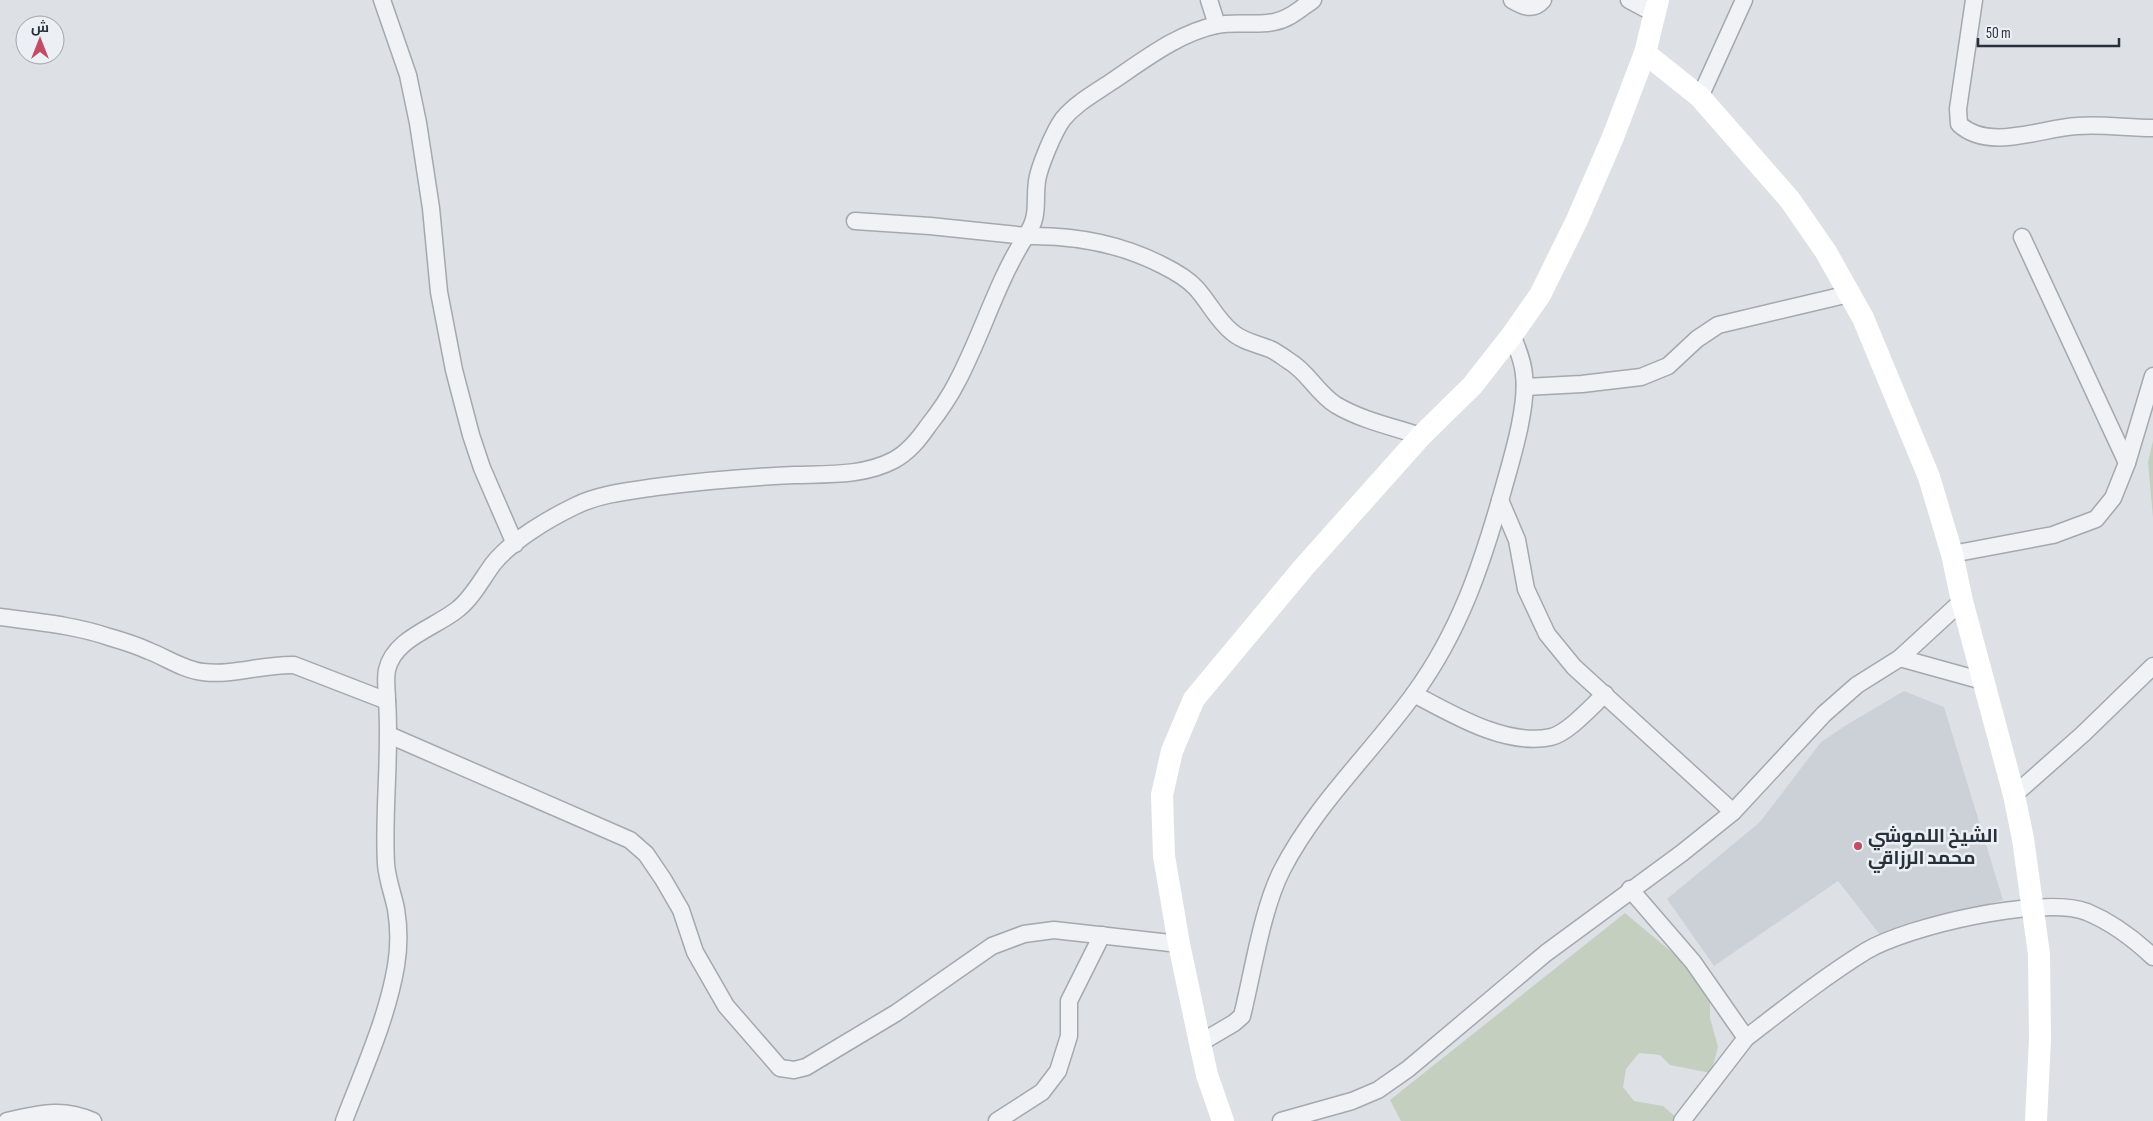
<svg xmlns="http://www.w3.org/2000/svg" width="2153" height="1121" viewBox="0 0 2153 1121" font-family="'Sofia Sans Condensed',Cairo,sans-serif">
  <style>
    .built { fill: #ccd1d7 }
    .green { fill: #c4cfbf }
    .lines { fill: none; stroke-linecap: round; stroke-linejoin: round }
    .street-casing { stroke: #a3a9af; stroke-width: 19 }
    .street { stroke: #f0f2f5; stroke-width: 16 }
    .secondary { stroke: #fff; stroke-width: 22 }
    .poi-dot { fill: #c24b67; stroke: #ecf0f4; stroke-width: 2 }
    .labels { text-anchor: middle; stroke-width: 5; stroke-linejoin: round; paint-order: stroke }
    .poi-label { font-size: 19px; font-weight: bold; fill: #28313b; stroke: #ecf0f4; text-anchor: start }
  </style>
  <rect width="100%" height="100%" fill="#dde1e6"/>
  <path class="built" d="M1904,691L1944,707L2003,900L1881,936L1838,881L1714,966L1667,899L1760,822L1821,742L1848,724Z"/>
  <g class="green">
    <path d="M2153,441V518L2148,462Z"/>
    <path d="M1625,913L1685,963L1710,993V1018L1718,1047L1711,1073L1670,1065L1660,1055L1639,1053L1626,1069L1623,1087L1634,1101L1663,1106L1677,1118L1676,1121H1401L1390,1100Z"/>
  </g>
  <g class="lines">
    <g class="street-casing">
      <g id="street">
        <path d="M382,0L408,75L418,123L431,208L439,292L454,370L471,435L482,468L515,544"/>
        <path d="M1209,0L1217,25"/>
        <path d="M1512,0C1524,7 1533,11 1543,0"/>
        <path d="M1629,0L1655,14"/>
        <path d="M1974,0L1958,109L1959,124C1989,152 2041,128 2077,126C2102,124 2128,128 2153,128"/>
        <path d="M1700,97L1744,0"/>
        <path d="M855,221L930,226L1026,236C1040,215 1034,204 1037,181C1039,167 1054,131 1063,119C1076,103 1095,93 1111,82C1144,60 1178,33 1217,25C1236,21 1256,26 1274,22C1290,19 1301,8 1313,0"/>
        <path d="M2022,237L2127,463"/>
        <path d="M1525,387L1582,384L1641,377L1668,366L1697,339L1718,325L1849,294"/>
        <path d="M1500,500L1517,540L1526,589L1547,634L1574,667L1733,812"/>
        <path d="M1952,554L2053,535L2096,519L2113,498L2127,463L2153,376"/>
        <path d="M0,617C37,622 74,625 109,637C123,641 136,645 149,651C167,658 184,670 203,672C233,676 263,664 294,665L387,701C391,755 383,810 386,864C387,879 393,894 396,909C399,927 399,948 396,966C387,1019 363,1071 344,1121"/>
        <path d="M1900,658L1983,681"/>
        <path d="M1414,694C1452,714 1506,747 1551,737C1568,733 1591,707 1605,694"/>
        <path d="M387,701C387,691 385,679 387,670C394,638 435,628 458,609C472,598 482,579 493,564C511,541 548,519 575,506C599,494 629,491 656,487C702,481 748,477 795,475C828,474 864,476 894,460C909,452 919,439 928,426C939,412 949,398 957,382C982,335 997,281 1026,236C1074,235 1119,243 1162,265C1174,271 1187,278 1196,288C1209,302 1217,320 1232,332C1242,341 1257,344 1270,349C1277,352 1283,357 1289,361C1308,372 1317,393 1336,405C1361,420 1393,427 1421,436"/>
        <path d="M389,735L630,840L646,854L663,879L681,910L695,952L726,1006L780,1068L794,1070L806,1067L896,1013L992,946L1024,934L1054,930L1179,944"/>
        <path d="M2014,795L2083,734L2153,666"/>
        <path d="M1630,889L1693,962L1746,1038C1785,1008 1824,977 1866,951C1908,926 2042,895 2087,912C2111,922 2134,939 2153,957"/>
        <path d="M1200,1043L1234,1023L1242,1016C1253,972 1262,909 1282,870C1316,804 1371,753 1414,694C1460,631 1482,564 1503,490C1512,458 1528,406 1524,375C1523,361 1517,347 1512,335"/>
        <path d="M7,1121C39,1114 62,1107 93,1121"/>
        <path d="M997,1121L1042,1092L1058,1071L1069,1036V1001L1102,935"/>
        <path d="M1281,1121L1352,1101L1378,1090L1408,1069L1546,953L1682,853L1733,812L1824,714L1857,685L1900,658L1962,601"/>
        <path d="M1682,1121L1746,1038"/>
      </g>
    </g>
    <use href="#street" class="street"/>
    <g class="secondary">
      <path d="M1645,53L1700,97L1790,200L1826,252L1863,318L1929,477L1952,554L1962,601L2014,795L2023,839L2039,954L2040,1039L2036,1121"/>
      <path d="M1223,1121L1207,1075L1200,1043L1179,944L1164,856L1162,795L1172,751L1194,699L1304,567L1421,436L1472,386L1512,335L1540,295L1577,220L1613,137L1645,53L1658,0"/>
    </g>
  </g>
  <circle class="poi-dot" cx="1858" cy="846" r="5"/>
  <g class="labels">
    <g class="poi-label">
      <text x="1868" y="842">الشيخ اللموشي<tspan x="1868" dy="22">محمد الرزاقي</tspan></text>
    </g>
  </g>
  <g transform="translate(40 40)"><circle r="24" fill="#ecf0f4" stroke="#9ea4aa"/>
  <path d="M0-4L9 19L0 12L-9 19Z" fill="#c24b67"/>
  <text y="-8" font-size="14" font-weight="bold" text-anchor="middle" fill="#28313b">ش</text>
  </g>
  <path d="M1978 38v8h141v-8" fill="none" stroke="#28313b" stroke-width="2.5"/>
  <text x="1986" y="38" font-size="15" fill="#28313b" stroke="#ecf0f4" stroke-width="4" paint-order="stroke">50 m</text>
</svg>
